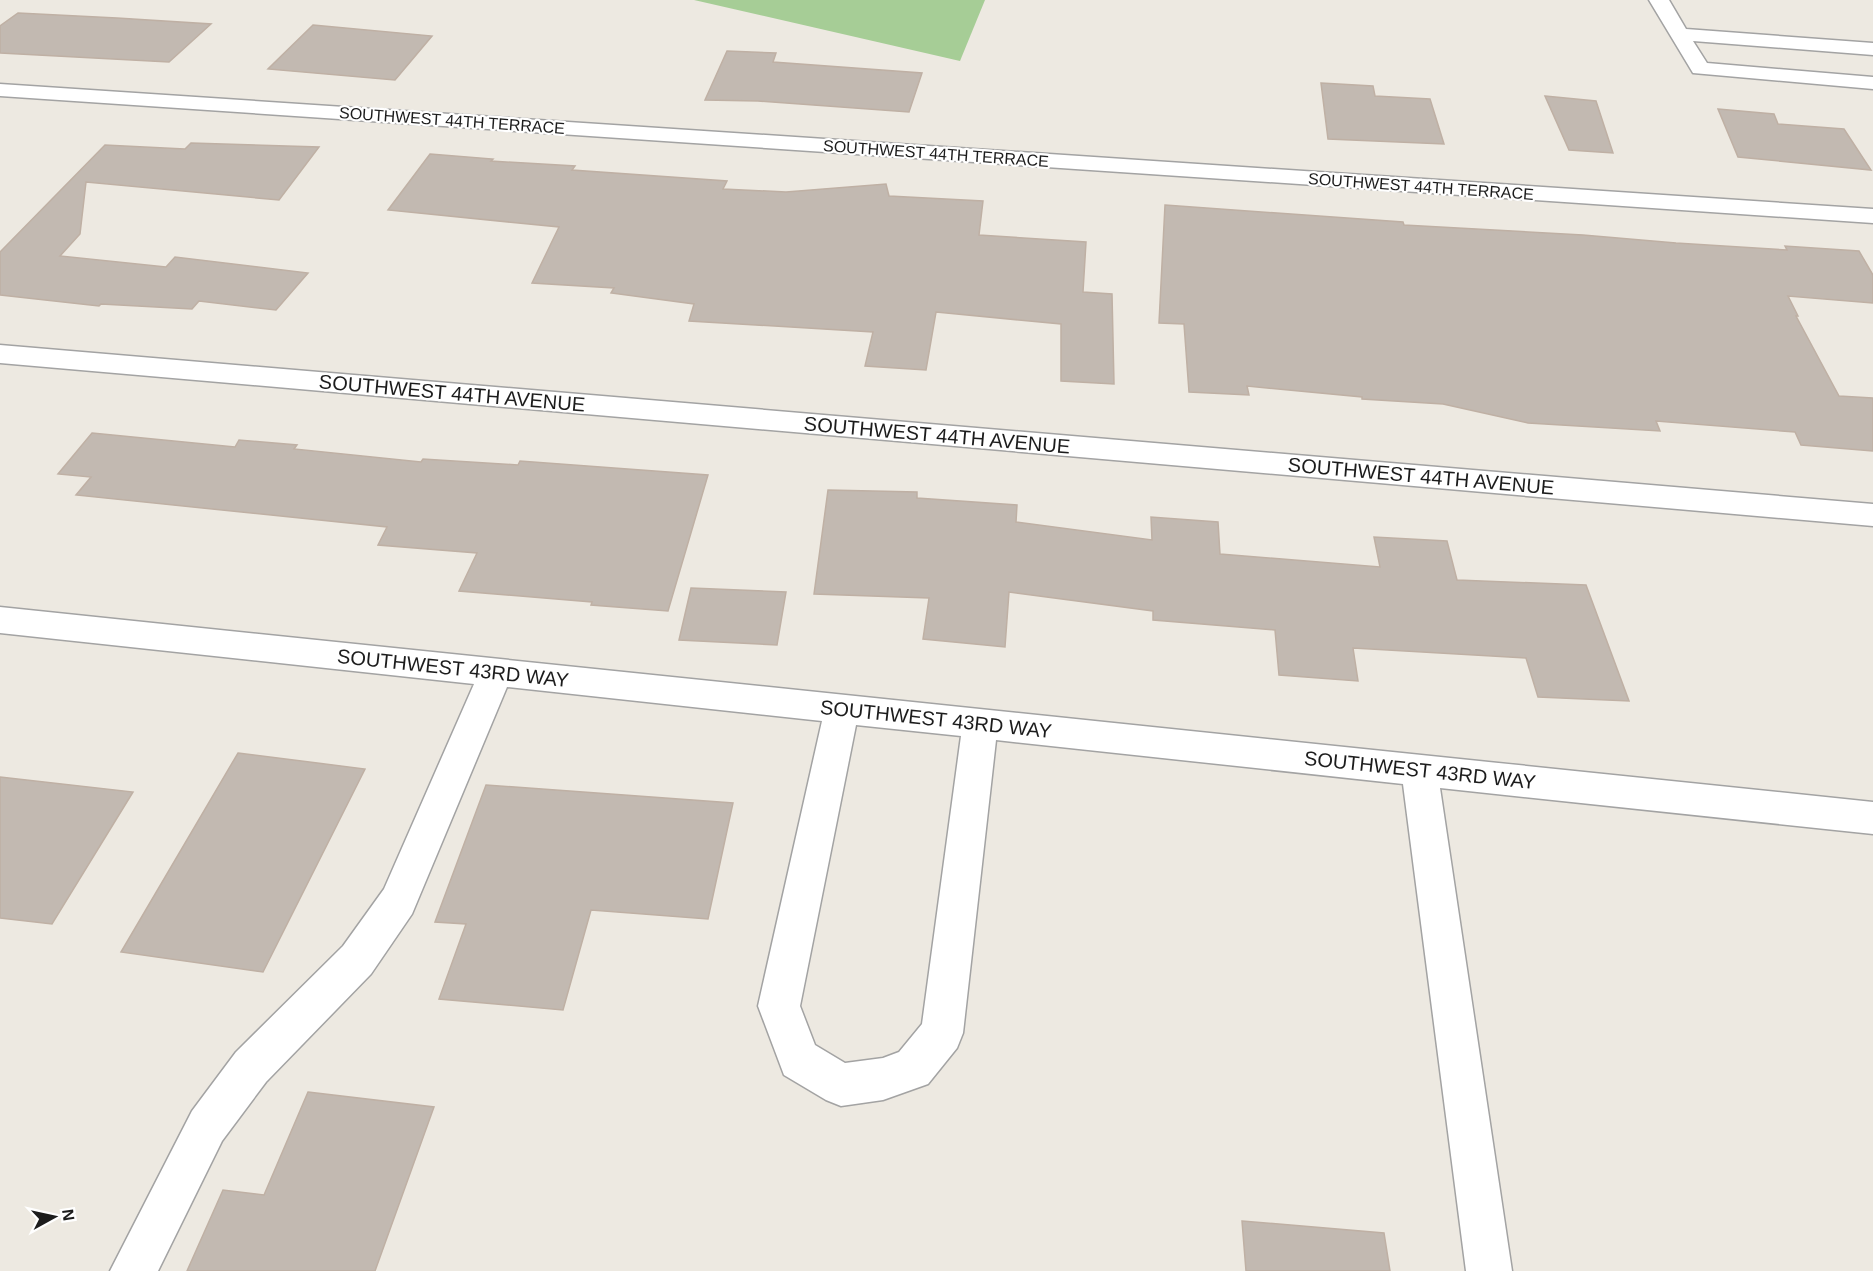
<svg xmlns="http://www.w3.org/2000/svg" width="1873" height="1271" viewBox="0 0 1873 1271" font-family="Arial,sans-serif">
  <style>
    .forest { fill: #a6cd96 }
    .building { fill: #c2b9b1; stroke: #bfb0a4; stroke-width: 1.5 }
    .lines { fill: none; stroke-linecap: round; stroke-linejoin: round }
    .minor-casing { stroke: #a3a3a3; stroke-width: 3 }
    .minor { fill: #fff; fill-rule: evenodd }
    .labels { text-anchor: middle; stroke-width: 4.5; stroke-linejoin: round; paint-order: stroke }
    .far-street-label { font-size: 16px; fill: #1c1c1c; stroke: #fff }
    .street-label { font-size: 20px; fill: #1c1c1c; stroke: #fff }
  </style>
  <rect width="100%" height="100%" fill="#ede9e1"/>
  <path class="forest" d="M694,0H985L960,61Z"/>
  <g class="building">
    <path d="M18,13L117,18L211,24L169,62L0,53V26Z"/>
    <path d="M313,25L432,36L395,80L268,69Z"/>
    <path d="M727,51L776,53L773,62L922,73L909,112L758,101L705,100Z"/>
    <path d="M1321,83L1373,86L1375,96L1430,99L1444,144L1328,139Z"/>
    <path d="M1545,96L1596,101L1613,153L1569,150Z"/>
    <path d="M1718,109L1774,114L1778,124L1844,129L1871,170L1738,157Z"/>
    <path d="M191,143L319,147L279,200L86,182L80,234L60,256L166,267L175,257L308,273L276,310L199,301L192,309L101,304L99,306L0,295V252L105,145L185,149Z"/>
    <path d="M430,154L493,159L491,161L575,166L572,170L727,181L723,189L786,192L886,184L889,196L983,201L979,235L1086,242L1083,292L1112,294L1114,384L1061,381V324L936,312L926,370L865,366L873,332L689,321L694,304L611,293L614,288L532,283L559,227L388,210Z"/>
    <path d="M1165,205L1403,222L1404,225L1583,235L1676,243L1787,250L1785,246L1859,251L1873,275V303L1788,296L1798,316H1796L1839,396L1873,398V451L1801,445L1795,432L1656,421L1660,431L1528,423L1443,404L1362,399V397L1247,386L1249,395L1189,392L1184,324L1159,323Z"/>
    <path d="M92,433L235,447L239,440L297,445L294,449L421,462L423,459L518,465L520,461L708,475L668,611L591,605L592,602L459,591L477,553L378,545L387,527L76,495L91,477L58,474Z"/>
    <path d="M828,490L917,492V498L1017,505L1016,522L1152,540L1151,517L1218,522L1220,554L1380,567L1374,537L1447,541L1457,580L1586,585L1629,701L1538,697L1526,658L1353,648L1358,681L1279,675L1275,630L1153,620V611L1009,592L1005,647L923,639L929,598L814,594Z"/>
    <path d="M691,588L786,592L777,645L679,640Z"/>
    <path d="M238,753L365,769L263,972L121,952Z"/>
    <path d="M0,777L133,792L52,924L0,918Z"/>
    <path d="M486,785L733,803L708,919L591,910L563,1010L439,999L466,924L435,922Z"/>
    <path d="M308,1092L434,1107L375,1271H187L223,1190L264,1195Z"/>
    <path d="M1242,1221L1384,1233L1390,1271H1246Z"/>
  </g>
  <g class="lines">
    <g class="minor-casing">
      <g id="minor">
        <path d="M1649,0H1669L1686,29L1873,43V55L1693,41L1707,63L1873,77V89L1693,73Z"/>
        <path d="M0,84L1873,209V223L0,96Z"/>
        <path d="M0,345L1873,504V526L0,363Z"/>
        <path d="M0,607L1873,802V834L1440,788L1512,1271H1466L1403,784L996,740L963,1033L957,1048L928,1084L883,1100L841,1106L826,1100L784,1075L758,1006L822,721L507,687L412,914L371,974L266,1082L222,1141L158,1271H110L192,1111L236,1052L343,946L384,889L474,684L0,633ZM856,725L961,736L922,1024L899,1052L883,1058L845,1063L815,1045L800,1006Z"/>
      </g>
    </g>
    <use href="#minor" class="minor"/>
  </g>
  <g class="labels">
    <g class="far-street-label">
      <text transform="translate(452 120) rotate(4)" y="6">SOUTHWEST 44TH TERRACE</text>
      <text transform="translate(936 153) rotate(4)" y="6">SOUTHWEST 44TH TERRACE</text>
      <text transform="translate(1421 186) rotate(4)" y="6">SOUTHWEST 44TH TERRACE</text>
    </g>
    <g class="street-label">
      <text transform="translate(452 393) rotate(5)" y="7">SOUTHWEST 44TH AVENUE</text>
      <text transform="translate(937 435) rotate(5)" y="7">SOUTHWEST 44TH AVENUE</text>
      <text transform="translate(1421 476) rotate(5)" y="7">SOUTHWEST 44TH AVENUE</text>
      <text transform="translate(453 668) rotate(6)" y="7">SOUTHWEST 43RD WAY</text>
      <text transform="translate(936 719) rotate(6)" y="7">SOUTHWEST 43RD WAY</text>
      <text transform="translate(1420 770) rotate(6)" y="7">SOUTHWEST 43RD WAY</text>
    </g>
  </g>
  <g transform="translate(54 1217) rotate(82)" stroke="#ffffff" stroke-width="4.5" paint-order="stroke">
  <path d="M0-4.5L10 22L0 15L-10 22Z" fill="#1c1c1c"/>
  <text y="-9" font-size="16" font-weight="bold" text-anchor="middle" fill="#1c1c1c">N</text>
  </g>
</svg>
